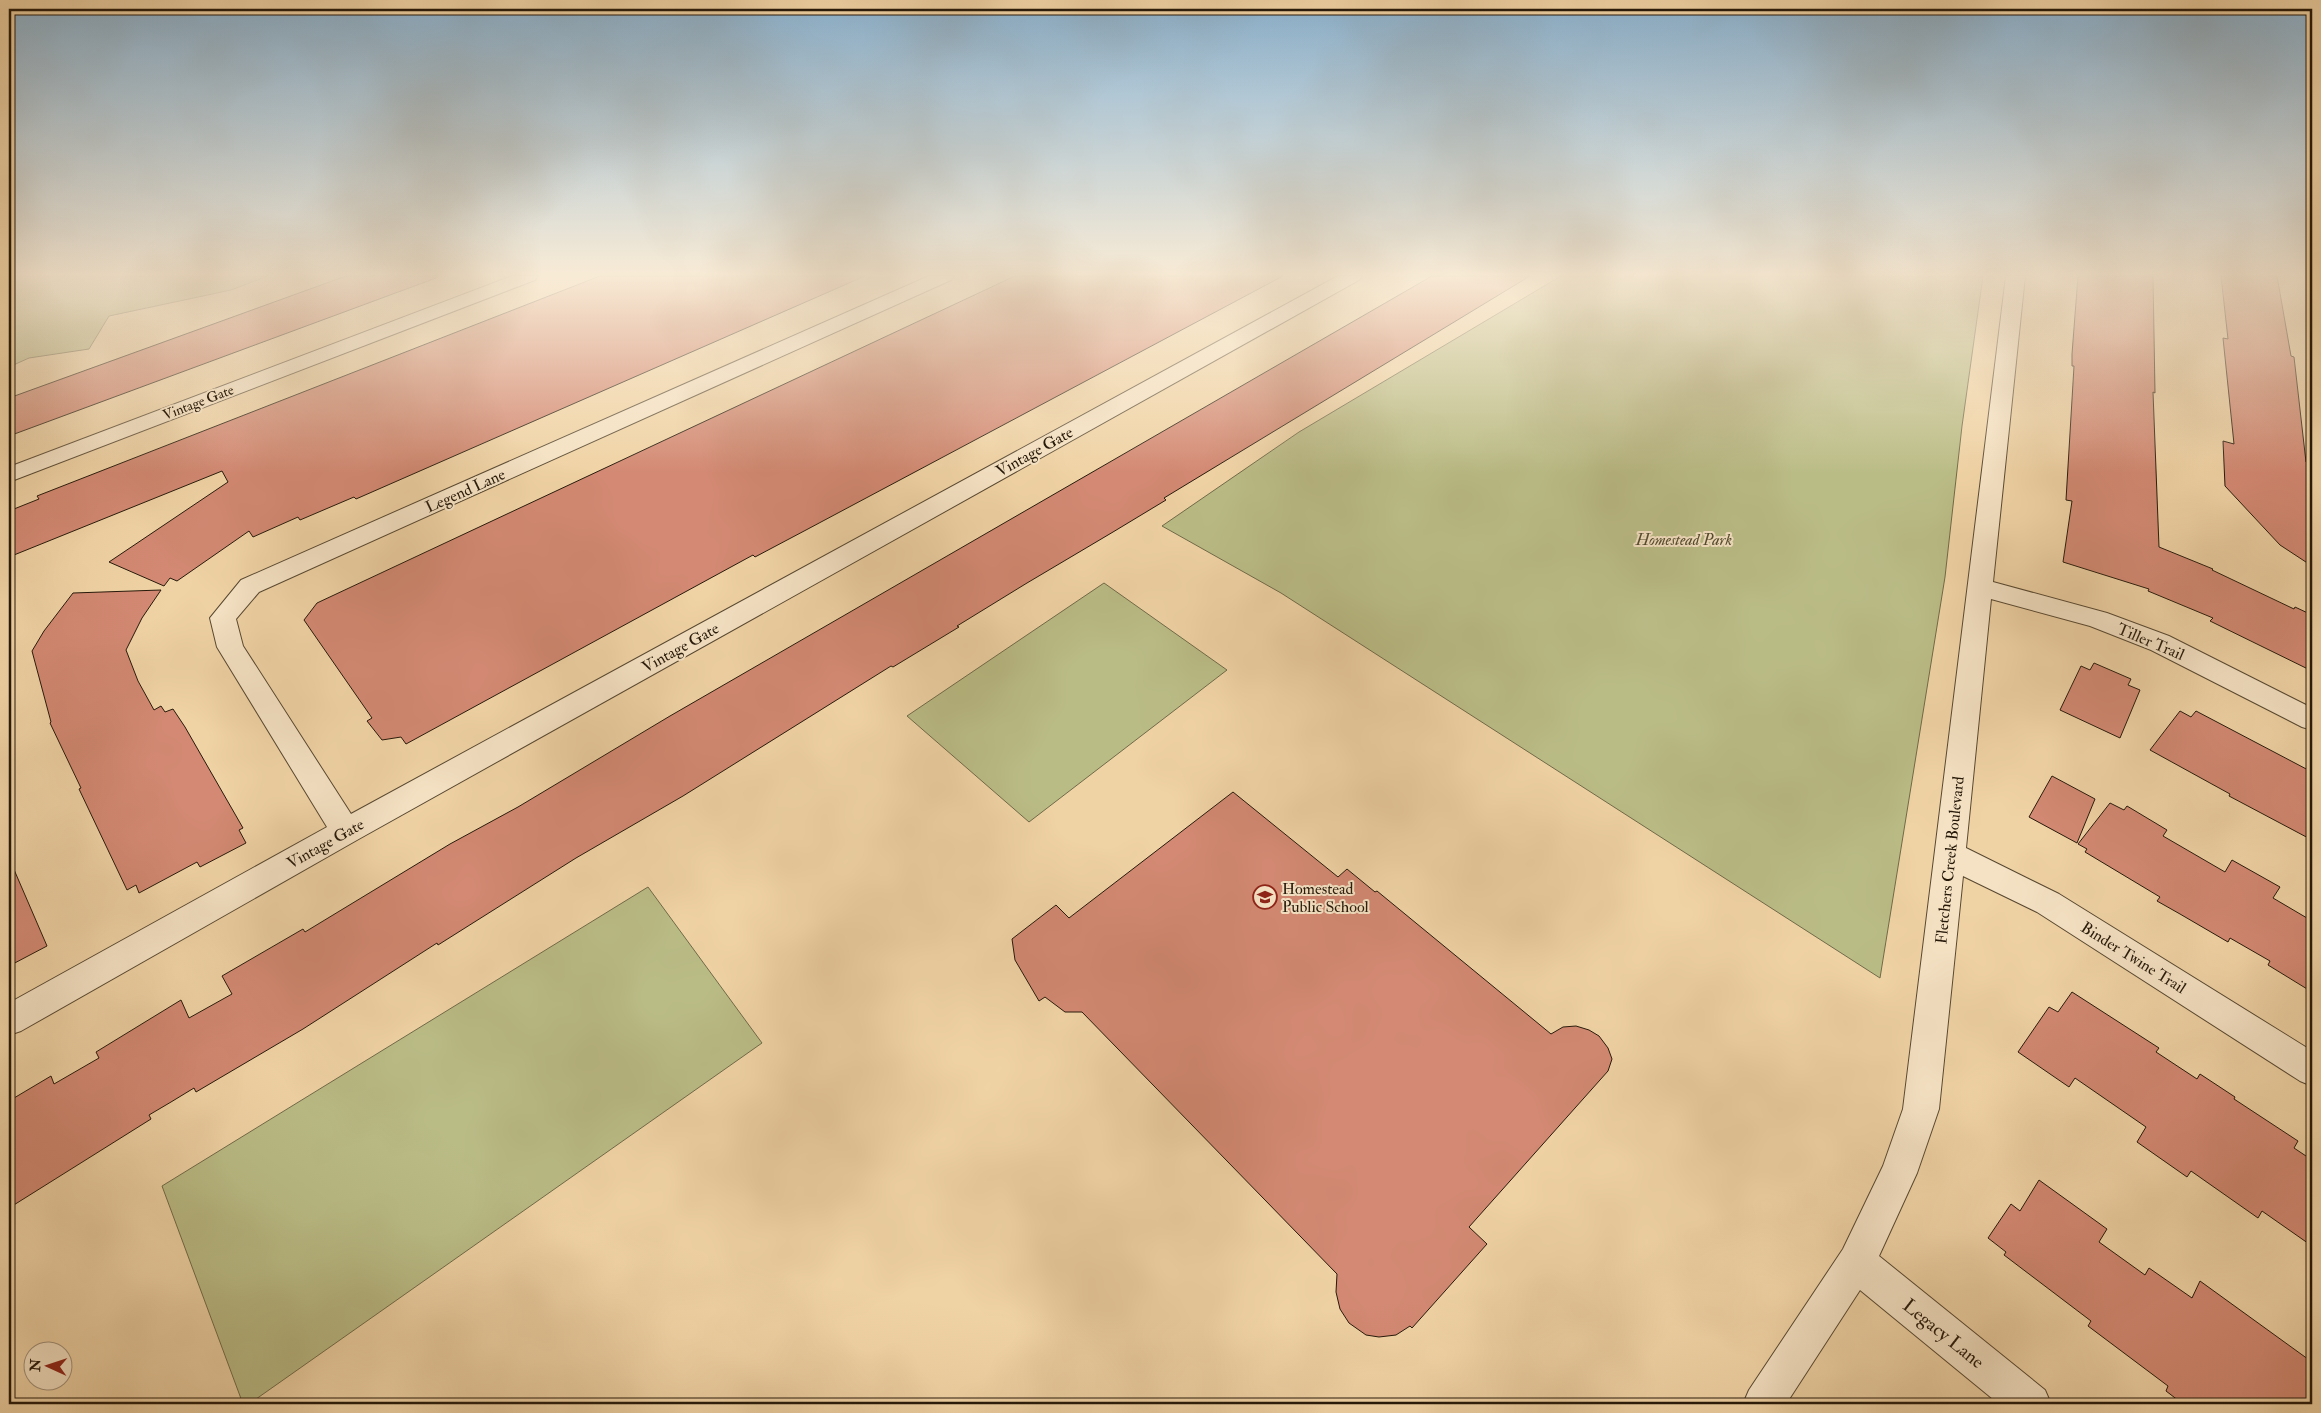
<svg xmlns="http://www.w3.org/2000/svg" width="2321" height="1413" viewBox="0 0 2321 1413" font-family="'IM FELL Double Pica',serif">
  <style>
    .green { fill: #babc86; stroke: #706a48 }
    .building { fill: #d38973; stroke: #26190a }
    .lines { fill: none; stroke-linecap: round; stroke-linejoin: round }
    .minor-casing { stroke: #584831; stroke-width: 2 }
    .minor { fill: #f5e2c4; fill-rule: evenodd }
    .labels { text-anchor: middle; stroke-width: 4; stroke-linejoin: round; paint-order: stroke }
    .far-street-label { font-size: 14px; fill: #26190a; stroke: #f5e2c4 }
    .street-label { font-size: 16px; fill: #26190a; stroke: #f5e2c4 }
    .park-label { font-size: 16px; font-style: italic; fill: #524a2f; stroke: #f5e2c4 }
    .poi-label { font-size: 16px; fill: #26190a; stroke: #f5e2c4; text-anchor: start }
    .near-street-label { font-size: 19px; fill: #26190a; stroke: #f5e2c4 }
  </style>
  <rect width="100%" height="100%" fill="#f0d3a5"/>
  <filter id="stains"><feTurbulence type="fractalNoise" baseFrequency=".004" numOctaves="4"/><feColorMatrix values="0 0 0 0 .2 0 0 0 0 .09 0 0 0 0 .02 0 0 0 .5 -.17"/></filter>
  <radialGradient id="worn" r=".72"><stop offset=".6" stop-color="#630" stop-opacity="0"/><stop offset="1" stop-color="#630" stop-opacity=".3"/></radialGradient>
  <g class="green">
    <path d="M9,276H268L231,290L109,316L89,349L29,358L9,367Z"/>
    <path d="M1561,276H1983L1962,426L1945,577L1880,978L1281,593L1162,526L1299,432Z"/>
    <path d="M1104,583L1227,670L1029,822L907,716Z"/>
    <path d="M648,887L762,1043L249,1404H243L162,1186Z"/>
  </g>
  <g class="building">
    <path d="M346,276H436V278L9,436V398Z"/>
    <path d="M600,276H865L356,499L354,497L300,520L298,517L253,537L249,531L177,581L170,578L164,586L109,562L228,482L222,471L9,557V511L39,499L37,496Z"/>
    <path d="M1015,276H1283L806,530L755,557L753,555L406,744L401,737L382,740L367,721L372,718L304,620L317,603Z"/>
    <path d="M1432,276H1530L1164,498L1166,500L1113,532L1027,583L957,626L959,627L893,667L891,666L683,796L576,858L438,945L437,943L303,1029L196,1092L194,1088L171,1102L149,1115L151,1119L9,1208V1101L51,1076L54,1084L99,1058L96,1052L181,1000L189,1018L232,994L222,976L303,929L305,932L450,844L518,807L670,716Z"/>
    <path d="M2078,276H2153L2155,393L2153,392L2159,547L2213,569L2212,570L2294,609L2295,607L2312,615V671L2210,621L2213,618L2148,591L2149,589L2063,562L2072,501L2066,500L2074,366H2072V354Z"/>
    <path d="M2221,276H2277L2291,356L2294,357L2306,462L2310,466L2312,483V566L2280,545L2225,486L2223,441L2234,444L2223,338L2228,339Z"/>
    <path d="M161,590L142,618L126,650L138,681L154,710L161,706L165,712L173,709L185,727L243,828L239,830L246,843L200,867L197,862L139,893L136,885L127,890L79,789L81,788L50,723L51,722L32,651L44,631L73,593Z"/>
    <path d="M2094,663L2131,679L2128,685L2140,690L2120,738L2060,710L2081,666L2090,670Z"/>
    <path d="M2180,711L2191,717L2196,711L2312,772V840L2229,796L2230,794L2150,750Z"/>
    <path d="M2052,776L2095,799L2077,843L2029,817Z"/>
    <path d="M1233,792L1338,877L1347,869L1375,892L1377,891L1551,1034L1563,1027L1576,1026L1589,1030L1599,1036L1608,1048L1612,1059L1608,1071L1469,1227L1487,1244L1412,1328L1410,1326L1396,1335L1379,1337L1366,1335L1349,1323L1340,1309L1336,1292L1337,1274L1082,1012H1065L1045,997L1039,1001L1015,960L1012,939L1056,905L1069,918Z"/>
    <path d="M2110,803L2124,810L2127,806L2167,830L2163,836L2225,872L2232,860L2280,887L2273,898L2312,921V992L2268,965L2270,961L2230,938L2228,942L2180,914L2157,901L2160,897L2085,852L2087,849L2078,844Z"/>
    <path d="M9,858L47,946L9,966Z"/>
    <path d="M2072,992L2159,1048L2156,1052L2197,1079L2200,1074L2235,1097L2234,1099L2298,1141L2294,1148L2312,1160V1246L2262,1211L2258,1218L2191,1171L2187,1177L2137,1142L2146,1127L2075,1078L2069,1087L2018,1052L2049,1007L2058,1012Z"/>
    <path d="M2039,1180L2107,1229L2099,1242L2145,1275L2149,1268L2192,1298L2200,1281L2312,1362V1404H2183L2166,1391L2168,1386L2088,1326L2091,1321L2004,1255L2006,1252L1988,1238L2011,1204L2020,1211Z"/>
  </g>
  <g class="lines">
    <g class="minor-casing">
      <g id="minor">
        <path d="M512,276H538L535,280L9,482V467Z"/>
        <path d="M929,276H954L951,280L259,592L236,619L243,646L351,814L1338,276H1362L1359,280L357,840L21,1031L9,1035V1003L327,827L217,647L210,618L241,580Z"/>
        <path d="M2006,276H2025L1993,582L2107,613L2169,636L2312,708V730L2302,727L2151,650L2090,626L1991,599L1966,848L2059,894L2312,1051V1086L2300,1081L2037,912L1963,876L1939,1109L1917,1173L1879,1256L2045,1390L2051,1404H1999L1860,1290L1786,1404H1743L1749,1390L1843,1249L1883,1166L1903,1109Z"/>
      </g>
    </g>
    <use href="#minor" class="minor"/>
  </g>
  <linearGradient id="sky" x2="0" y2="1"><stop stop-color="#8bb4d3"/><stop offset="0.58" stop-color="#f8ebd6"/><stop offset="1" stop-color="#f8ebd6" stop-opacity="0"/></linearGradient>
  <rect width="2321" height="473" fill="url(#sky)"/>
  <defs>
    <g id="school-ring" transform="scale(1.25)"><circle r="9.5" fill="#f5e2c4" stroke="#8f2418" stroke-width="1.5"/><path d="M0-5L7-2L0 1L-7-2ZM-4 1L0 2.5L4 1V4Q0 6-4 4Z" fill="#8f2418"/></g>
  </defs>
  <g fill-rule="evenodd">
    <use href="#school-ring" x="1265" y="897"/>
  </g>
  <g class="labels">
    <g class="far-street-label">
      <text transform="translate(198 402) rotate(-21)" y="5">Vintage Gate</text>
    </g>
    <g class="street-label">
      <text transform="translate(1034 451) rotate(-29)" y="6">Vintage Gate</text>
      <text transform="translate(465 490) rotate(-24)" y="6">Legend Lane</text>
      <text transform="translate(2151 641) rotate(23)" y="6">Tiller Trail</text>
      <text transform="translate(680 647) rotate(-29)" y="6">Vintage Gate</text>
      <text transform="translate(325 843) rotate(-29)" y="6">Vintage Gate</text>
      <text transform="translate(1949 860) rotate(-84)" y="6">Fletchers Creek Boulevard</text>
      <text transform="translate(2134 957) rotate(32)" y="6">Binder Twine Trail</text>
    </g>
    <g class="park-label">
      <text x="1684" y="545">Homestead Park</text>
    </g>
    <g class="poi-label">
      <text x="1282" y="894">Homestead<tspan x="1282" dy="18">Public School</tspan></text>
    </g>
    <g class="near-street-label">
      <text transform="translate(1944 1333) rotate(39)" y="7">Legacy Lane</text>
    </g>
  </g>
  <rect width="2321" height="1413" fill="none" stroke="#f0d3a5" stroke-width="30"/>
  <rect x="10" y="10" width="2301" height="1393" fill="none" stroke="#26190a" stroke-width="2.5"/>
  <rect x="15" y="15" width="2291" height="1383" fill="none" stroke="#26190a"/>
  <g transform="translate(48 1366) rotate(273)"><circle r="24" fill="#f5e2c4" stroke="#a2927a"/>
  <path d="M0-4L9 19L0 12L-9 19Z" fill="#8f2418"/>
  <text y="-8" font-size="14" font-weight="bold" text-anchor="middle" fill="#26190a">N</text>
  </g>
  <rect width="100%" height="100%" filter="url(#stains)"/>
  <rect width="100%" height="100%" fill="url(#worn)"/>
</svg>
